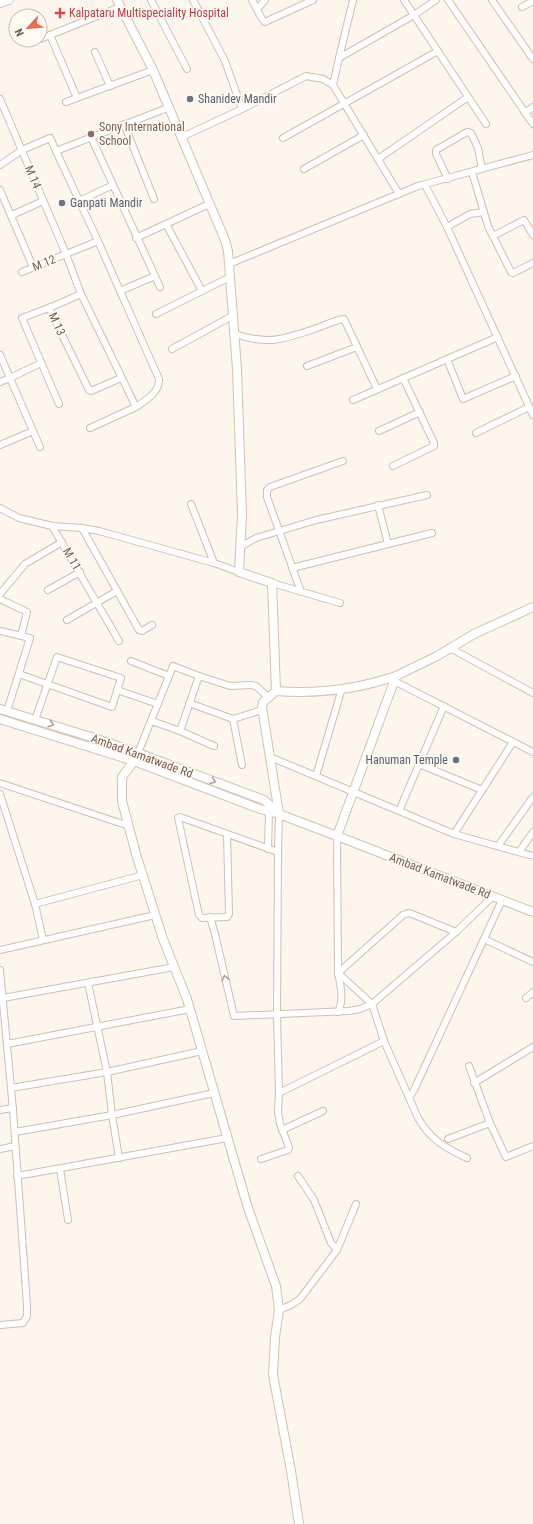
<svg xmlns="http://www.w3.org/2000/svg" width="533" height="1524" viewBox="0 0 533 1524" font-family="'Roboto Condensed',sans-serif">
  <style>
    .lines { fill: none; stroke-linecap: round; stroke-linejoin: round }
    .street-casing { stroke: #d1beb0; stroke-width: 8 }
    .secondary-casing { stroke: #d6c0b0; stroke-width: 10 }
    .street { stroke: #fff; stroke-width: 6 }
    .secondary { stroke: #fff; stroke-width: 8 }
    .oneway { stroke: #af9d94 }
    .health-dot { fill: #e0444e; stroke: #fffaf3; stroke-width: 1.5 }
    .worship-dot { fill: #6b7280; stroke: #fffaf3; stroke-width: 1.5 }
    .education-dot { fill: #8d6e63; stroke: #fffaf3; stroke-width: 1.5 }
    .labels { text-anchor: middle; stroke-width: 3.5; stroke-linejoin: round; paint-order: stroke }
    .health-label { font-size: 12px; fill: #be3a42; stroke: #fffaf3; text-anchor: start }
    .worship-label { font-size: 12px; fill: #5b616d; stroke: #fffaf3; text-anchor: start }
    .education-label { font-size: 12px; fill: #785e54; stroke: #fffaf3; text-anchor: start }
    .street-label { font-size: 12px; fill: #7a5c4d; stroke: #fffaf3 }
  </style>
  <rect width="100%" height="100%" fill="#fdf6ec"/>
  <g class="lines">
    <g class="street-casing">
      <g id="street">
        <path d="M151,0L187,69"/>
        <path d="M193,0L225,61L242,109"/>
        <path d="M252,0L262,19L265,22L313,0"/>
        <path d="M353,0L339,58L414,15L436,0"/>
        <path d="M404,0L486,124"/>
        <path d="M448,0L533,124"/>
        <path d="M492,0L533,59"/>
        <path d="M522,7L533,1"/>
        <path d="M257,9L265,0"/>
        <path d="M50,35L77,98"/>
        <path d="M40,39L120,7"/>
        <path d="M95,52L110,86"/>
        <path d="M339,58L333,85L399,194"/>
        <path d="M0,99L66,254L81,294L136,407C146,400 160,392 159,379L98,241L56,151L170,107"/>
        <path d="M66,102L153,70"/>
        <path d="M525,113L533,107"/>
        <path d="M124,124L154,199"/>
        <path d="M91,137L160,287"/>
        <path d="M182,137L242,109L306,76L323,79L333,85"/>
        <path d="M283,138L438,51"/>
        <path d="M378,159L468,97"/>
        <path d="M0,165L22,150L50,138L56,151"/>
        <path d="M304,169L364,135"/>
        <path d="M472,172L488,226L511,272L513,273L533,263"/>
        <path d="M448,179L436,154V150L467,132L471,133L478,148L482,169"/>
        <path d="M425,185L447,227L533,415"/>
        <path d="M0,190L33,267"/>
        <path d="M79,201L113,185"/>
        <path d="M12,215L43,201"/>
        <path d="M166,224L202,291"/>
        <path d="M447,227L470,214L484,212"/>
        <path d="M493,236L524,220L533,235"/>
        <path d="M136,238L209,204"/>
        <path d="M229,264L418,186L533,155"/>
        <path d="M22,272L98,241"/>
        <path d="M120,291L155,276"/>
        <path d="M81,294L49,308L89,390L91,391L121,378"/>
        <path d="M51,307L22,318L59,404"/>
        <path d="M156,314L230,277"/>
        <path d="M235,334C269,346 288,338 320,327C327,324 336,320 344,319L377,389"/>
        <path d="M172,349L234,315"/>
        <path d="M0,355L10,378L0,382"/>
        <path d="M447,359L463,399L516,376"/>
        <path d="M307,366L357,347"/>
        <path d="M353,400L498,337"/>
        <path d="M90,428L136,407"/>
        <path d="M379,431L420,412"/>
        <path d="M476,433L529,407"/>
        <path d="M0,445L33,431"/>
        <path d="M40,447L10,378L41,363"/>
        <path d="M393,466L434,446V443L403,378"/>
        <path d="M191,504L214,563"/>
        <path d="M378,505L388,544"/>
        <path d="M0,508L19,518L52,526L119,641"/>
        <path d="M52,526L82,528L99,531L214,563L239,572"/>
        <path d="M82,528L139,630L142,631L152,625"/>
        <path d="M240,547L256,538L316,520L427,495"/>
        <path d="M292,568L432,533"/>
        <path d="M272,583L340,603"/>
        <path d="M48,590L80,572"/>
        <path d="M301,592L267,497V490L270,487L343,461"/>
        <path d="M0,594L25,564L62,542"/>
        <path d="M0,599L27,612L21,636"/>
        <path d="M67,620L117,591"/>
        <path d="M0,631L30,638L7,711"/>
        <path d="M450,648L533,693"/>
        <path d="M131,661L169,676"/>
        <path d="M19,674L112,707L121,678L57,657L35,720"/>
        <path d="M199,676L180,731L214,746"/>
        <path d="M394,681L533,752"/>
        <path d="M117,690L158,704"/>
        <path d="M189,703L233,719L242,765"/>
        <path d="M233,719L262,710"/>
        <path d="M152,721L180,731"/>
        <path d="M138,753L173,666L199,676L230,686L251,685L256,686L269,698"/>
        <path d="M270,757L454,834L533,856"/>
        <path d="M419,764L482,790"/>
        <path d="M316,776L342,688"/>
        <path d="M0,783L129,826"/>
        <path d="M0,794L35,904L43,940"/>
        <path d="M399,811L444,706"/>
        <path d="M227,834L229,914L227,917L202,918L199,915L178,818L180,817L278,852"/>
        <path d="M454,834L513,742"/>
        <path d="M337,836L338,973C341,987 344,999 338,1012"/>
        <path d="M498,846L533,797"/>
        <path d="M268,849L269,811"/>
        <path d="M519,852L533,832"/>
        <path d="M35,904L143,875"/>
        <path d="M210,917L215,934L234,1016L349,1011L360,1009L372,1004L338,973"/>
        <path d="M484,939L533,962"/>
        <path d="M0,950L155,915"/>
        <path d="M0,970L13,1110L27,1305V1316L23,1323L0,1325"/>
        <path d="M338,973L403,915L408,913L412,914L456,932"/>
        <path d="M88,983L107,1072L112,1115L119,1158"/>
        <path d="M3,998L174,967"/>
        <path d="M526,998L533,992"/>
        <path d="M7,1044L190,1009"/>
        <path d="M469,1066L490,1123L506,1157L533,1146"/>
        <path d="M474,1083L533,1047"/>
        <path d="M11,1088L107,1072L202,1051"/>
        <path d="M279,1093L384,1041"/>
        <path d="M409,1098L414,1090L502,900"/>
        <path d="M0,1110L13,1108"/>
        <path d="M282,1130L323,1111"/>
        <path d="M15,1132L112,1115L214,1093"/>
        <path d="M448,1139L490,1123"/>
        <path d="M0,1149L15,1146"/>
        <path d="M467,1158C445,1148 430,1139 418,1118L384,1041L372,1004L456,932L492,897"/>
        <path d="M261,1159L288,1150L289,1147L280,1124L278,1112L279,1093L277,1015L278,852L279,814"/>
        <path d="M60,1169L68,1220"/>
        <path d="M17,1176L227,1138"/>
        <path d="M298,1176L314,1200L331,1243L337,1250"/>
        <path d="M279,1310L291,1305L300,1299L337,1250L356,1204"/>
      </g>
    </g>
    <g class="secondary-casing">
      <g id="secondary">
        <path d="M117,0L153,70L225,240L228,251L237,369L242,514L239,572L272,583L276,691L263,702L262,707L279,814"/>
        <path d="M0,3L9,0"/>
        <path d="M276,691C316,694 358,689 396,676"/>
        <path d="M0,709L91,737L138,753L264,800L277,812"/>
        <path d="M0,719L134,761L260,809L279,814L337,836L533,912"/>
        <path d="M138,753L134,761L122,777V801L136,854L163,939L187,999L248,1208L276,1286L279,1310L275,1337L273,1375L291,1471L299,1524"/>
        <path d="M337,836L396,676L437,656L474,634L533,607"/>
      </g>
    </g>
    <use href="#street" class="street"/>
    <use href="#secondary" class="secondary"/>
  </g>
  <defs><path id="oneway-chevron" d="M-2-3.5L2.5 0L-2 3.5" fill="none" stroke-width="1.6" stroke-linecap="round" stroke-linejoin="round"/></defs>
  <g class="oneway">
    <use href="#oneway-chevron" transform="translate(51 724) rotate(17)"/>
    <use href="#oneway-chevron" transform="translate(213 781) rotate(21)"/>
    <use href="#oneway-chevron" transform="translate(225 978) rotate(-103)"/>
  </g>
  <path class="health-dot" d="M58 7h4v4h4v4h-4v4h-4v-4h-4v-4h4z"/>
  <g class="worship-dot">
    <circle cx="190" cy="99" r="4"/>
    <circle cx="62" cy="203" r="4"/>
    <circle cx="456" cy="760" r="4"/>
  </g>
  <circle class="education-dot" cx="91" cy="134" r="4"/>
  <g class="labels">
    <g class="health-label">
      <text x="69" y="17">Kalpataru Multispeciality Hospital</text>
    </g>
    <g class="worship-label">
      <text x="198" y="103">Shanidev Mandir</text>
      <text x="70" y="207">Ganpati Mandir</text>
      <text x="448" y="764" text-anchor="end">Hanuman Temple</text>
    </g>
    <g class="education-label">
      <text x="99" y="131">Sony International<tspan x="99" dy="14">School</tspan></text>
    </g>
    <g class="street-label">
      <text transform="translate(33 177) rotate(67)" y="4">M 14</text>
      <text transform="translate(44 263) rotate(-22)" y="4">M 12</text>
      <text transform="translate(57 324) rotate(66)" y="4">M 13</text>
      <text transform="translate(72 559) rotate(60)" y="4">M 11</text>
      <text transform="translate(142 756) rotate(20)" y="4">Ambad Kamatwade Rd</text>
      <text transform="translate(440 876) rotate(21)" y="4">Ambad Kamatwade Rd</text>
    </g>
  </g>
  <g transform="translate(28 28) rotate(243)"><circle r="19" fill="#fffaf3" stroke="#cabbb1"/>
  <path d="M0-3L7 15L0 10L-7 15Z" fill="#e76f51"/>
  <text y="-6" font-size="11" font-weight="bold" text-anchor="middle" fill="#7a5c4d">N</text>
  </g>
</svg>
